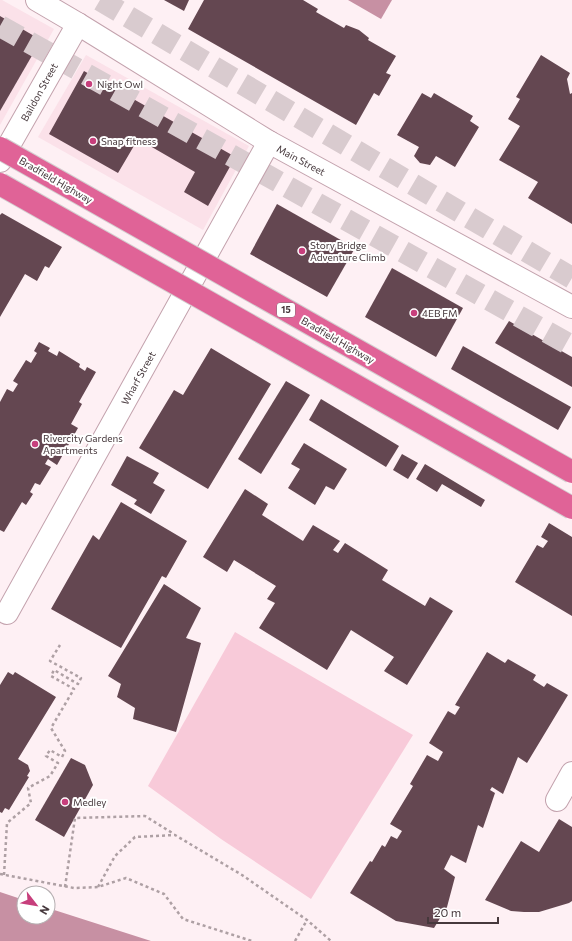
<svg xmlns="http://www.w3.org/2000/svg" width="572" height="941" viewBox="0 0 572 941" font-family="Commissioner,sans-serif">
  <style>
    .built { fill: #fbe1e9 }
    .green { fill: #f8cad9 }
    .water { fill: #c790a3 }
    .building { fill: #644751 }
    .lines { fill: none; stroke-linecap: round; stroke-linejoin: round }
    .highway-tunnel { stroke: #d9cbcf; stroke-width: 22; stroke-dasharray: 22 11; stroke-linecap: butt }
    .street-casing { stroke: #c3a2ad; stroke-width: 24 }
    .secondary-casing { stroke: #c3a2ad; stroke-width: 24 }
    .path { stroke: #aea0a4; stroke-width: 2.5; stroke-dasharray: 3 3; stroke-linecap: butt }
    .street { stroke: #fff; stroke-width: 22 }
    .secondary { stroke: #fff; stroke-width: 22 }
    .highway-bridge-casing { stroke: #d3cfd0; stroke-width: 24; stroke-linecap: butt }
    .highway-bridge { stroke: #e06397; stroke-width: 22 }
    .poi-dot { fill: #c73f7c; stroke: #fff; stroke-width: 1.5 }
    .labels { text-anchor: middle; stroke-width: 4; stroke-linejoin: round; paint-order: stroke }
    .shield { fill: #fff; stroke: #7e7476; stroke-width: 1 }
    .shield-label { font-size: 9px; font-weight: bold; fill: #46383c }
    .poi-label { font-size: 10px; fill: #46383c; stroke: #fff; text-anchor: start }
    .street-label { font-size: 10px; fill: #46383c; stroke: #fff }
  </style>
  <rect width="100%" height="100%" fill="#fef0f4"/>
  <g class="built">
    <path d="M0,0H2L54,29L0,125Z"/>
    <path d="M86,55L249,146L203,230L38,137Z"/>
  </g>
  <path class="green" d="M235,632L413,735L311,899L221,839L148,786Z"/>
  <g class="water">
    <path d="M348,0H392L381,19Z"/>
    <path d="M0,892L24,900V917H48V908L151,941H0Z"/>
  </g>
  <g class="building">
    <path d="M164,0H189L184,11Z"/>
    <path d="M204,0H303L318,9L316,12L344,28L346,25L359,30L369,38L368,40L396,56L386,73L391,75L379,96L374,93L356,125L188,29Z"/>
    <path d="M0,16L41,40L0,111Z"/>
    <path d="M541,55L570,73L567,79L570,94L572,93V224L528,198L538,182L499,160L520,126L508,119L520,99L516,97Z"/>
    <path d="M84,71L232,155V163L208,206L184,192L195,172L138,139L118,173L49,134Z"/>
    <path d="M422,93L431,98L434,93L473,116L470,121L479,127L455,167L436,156L430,165L420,163L414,156L419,147L397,135Z"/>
    <path d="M277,204L355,248L327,297L250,254Z"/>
    <path d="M2,213L62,247L49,268L45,266L37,281L25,274L0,317V215Z"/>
    <path d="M392,268L463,308L436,357L365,317Z"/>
    <path d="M509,321L572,357V387L495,343Z"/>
    <path d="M39,342L50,348L48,351L57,356L59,351L80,364L79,367L85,371L87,367L96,372L79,402L82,404L71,424L78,428L57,465L48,459L45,464L51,467L40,485L35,483L30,492L33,494L26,505L22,502L4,532L0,530V402L7,389L13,392L18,384L13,381L26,360L31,363L37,353L34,351Z"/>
    <path d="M463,346L571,407L558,430L451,369Z"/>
    <path d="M211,348L271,384L208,489L139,448L174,390L183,395Z"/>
    <path d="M286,381L310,395L261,474L238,459Z"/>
    <path d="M321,399L399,446L386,467L309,420Z"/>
    <path d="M304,443L347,469L334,490L326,486L315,505L288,488L300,469L291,464Z"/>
    <path d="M402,454L418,463L408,479L393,470Z"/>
    <path d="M127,456L159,473L153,483L165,490L151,514L134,504L137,500L111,485Z"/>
    <path d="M425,464L485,500L481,507L442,484L437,492L416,479Z"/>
    <path d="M245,489L268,504L262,515L303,541L313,525L340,541L333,550L338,553L345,543L388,570L382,580L425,606L430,597L453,611L407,685L384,671L394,657L351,630L327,670L259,628L275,603L267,599L276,586L234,560L227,572L203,557Z"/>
    <path d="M121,502L187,541L166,578L162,576L121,648L51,609L93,535L99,540Z"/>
    <path d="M549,523L572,537V616L515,582L537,545L543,548L548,541L541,537Z"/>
    <path d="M164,584L201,608L186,638L201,643L176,732L133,719L135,708L117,697L121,684L108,676Z"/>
    <path d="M487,652L505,663L508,659L536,675L533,680L544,687L547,683L568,695L527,763L518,757L503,794L492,787L490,790L495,793L483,828L478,825L466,863L451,855L444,869L455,877L447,907L434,928L396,921L350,893L370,861L372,862L382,845L385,847L391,836L397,839L402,831L390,824L413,786L410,784L427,755L438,761L443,752L429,743L448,711L455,715L460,707L455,705Z"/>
    <path d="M8,672L13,675L15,672L56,697L18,759L28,765L30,771L27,776L29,777L9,810L5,808L2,813L0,812V685Z"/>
    <path d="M71,758L85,765L93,785L64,837L35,820Z"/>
    <path d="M559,819L572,827V901L569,903L539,912H524L511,911L485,900L521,841L539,852Z"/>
  </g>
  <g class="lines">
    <g class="highway-tunnel">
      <path d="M100,0L572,278"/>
      <path d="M0,26L572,346"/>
    </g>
    <g class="street-casing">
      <g id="street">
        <path d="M7,613L269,142"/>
        <path d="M557,800L572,773"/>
      </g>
    </g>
    <g class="secondary-casing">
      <g id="secondary">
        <path d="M37,0L78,24L269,142L572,307"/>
        <path d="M0,161L78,24"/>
      </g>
    </g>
    <g class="path">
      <path d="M0,874L74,888L98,887L126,878L164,894L183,919L252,941"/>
      <path d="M4,875L7,823L31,803L28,788L50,776L58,763L46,756L50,750L62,757L65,751L51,728L74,689L51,676L54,670L78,684L81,678L50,661L60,645"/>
      <path d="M65,887L75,818L145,816L174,834"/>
      <path d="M98,887L115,856L135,837L175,835L242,875L307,920L331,941"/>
      <path d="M295,941L307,920"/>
    </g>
    <use href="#street" class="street"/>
    <use href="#secondary" class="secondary"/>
    <g class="highway-bridge-casing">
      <g id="highway-bridge">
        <path d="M0,148L572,472"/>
        <path d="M0,184L572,508"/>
      </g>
    </g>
    <use href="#highway-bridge" class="highway-bridge"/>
  </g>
  <g class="poi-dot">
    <circle cx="89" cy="84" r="4"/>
    <circle cx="93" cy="141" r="4"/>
    <circle cx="302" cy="251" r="4"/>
    <circle cx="414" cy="313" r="4"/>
    <circle cx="35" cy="444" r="4"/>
    <circle cx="65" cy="802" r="4"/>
  </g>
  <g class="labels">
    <rect class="shield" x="277" y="303" width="18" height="14" rx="3"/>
    <g class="shield-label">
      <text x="286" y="313">15</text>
    </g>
    <g class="poi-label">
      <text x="97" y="88">Night Owl</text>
      <text x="101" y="145">Snap fitness</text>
      <text x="310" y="249">Story Bridge<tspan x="310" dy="12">Adventure Climb</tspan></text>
      <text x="422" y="317">4EB FM</text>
      <text x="43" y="442">Rivercity Gardens<tspan x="43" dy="12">Apartments</tspan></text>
      <text x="73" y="806">Medley</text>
    </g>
    <g class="street-label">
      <text transform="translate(39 92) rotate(-61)" y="4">Baildon Street</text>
      <text transform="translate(301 160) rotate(28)" y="4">Main Street</text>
      <text transform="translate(56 180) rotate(30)" y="4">Bradfield Highway</text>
      <text transform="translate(338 340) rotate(30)" y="4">Bradfield Highway</text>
      <text transform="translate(138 378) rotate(-61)" y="4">Wharf Street</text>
    </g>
  </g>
  <g transform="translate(36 905) rotate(121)"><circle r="19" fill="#ffffff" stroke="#b5afb1"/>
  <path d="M0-3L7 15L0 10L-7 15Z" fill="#c73f7c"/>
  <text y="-6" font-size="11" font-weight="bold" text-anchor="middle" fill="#46383c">N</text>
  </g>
  <path d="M428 917v6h70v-6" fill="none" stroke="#46383c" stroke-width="2"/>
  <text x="434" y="917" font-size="12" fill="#46383c" stroke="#ffffff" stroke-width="3" paint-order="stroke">20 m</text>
</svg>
